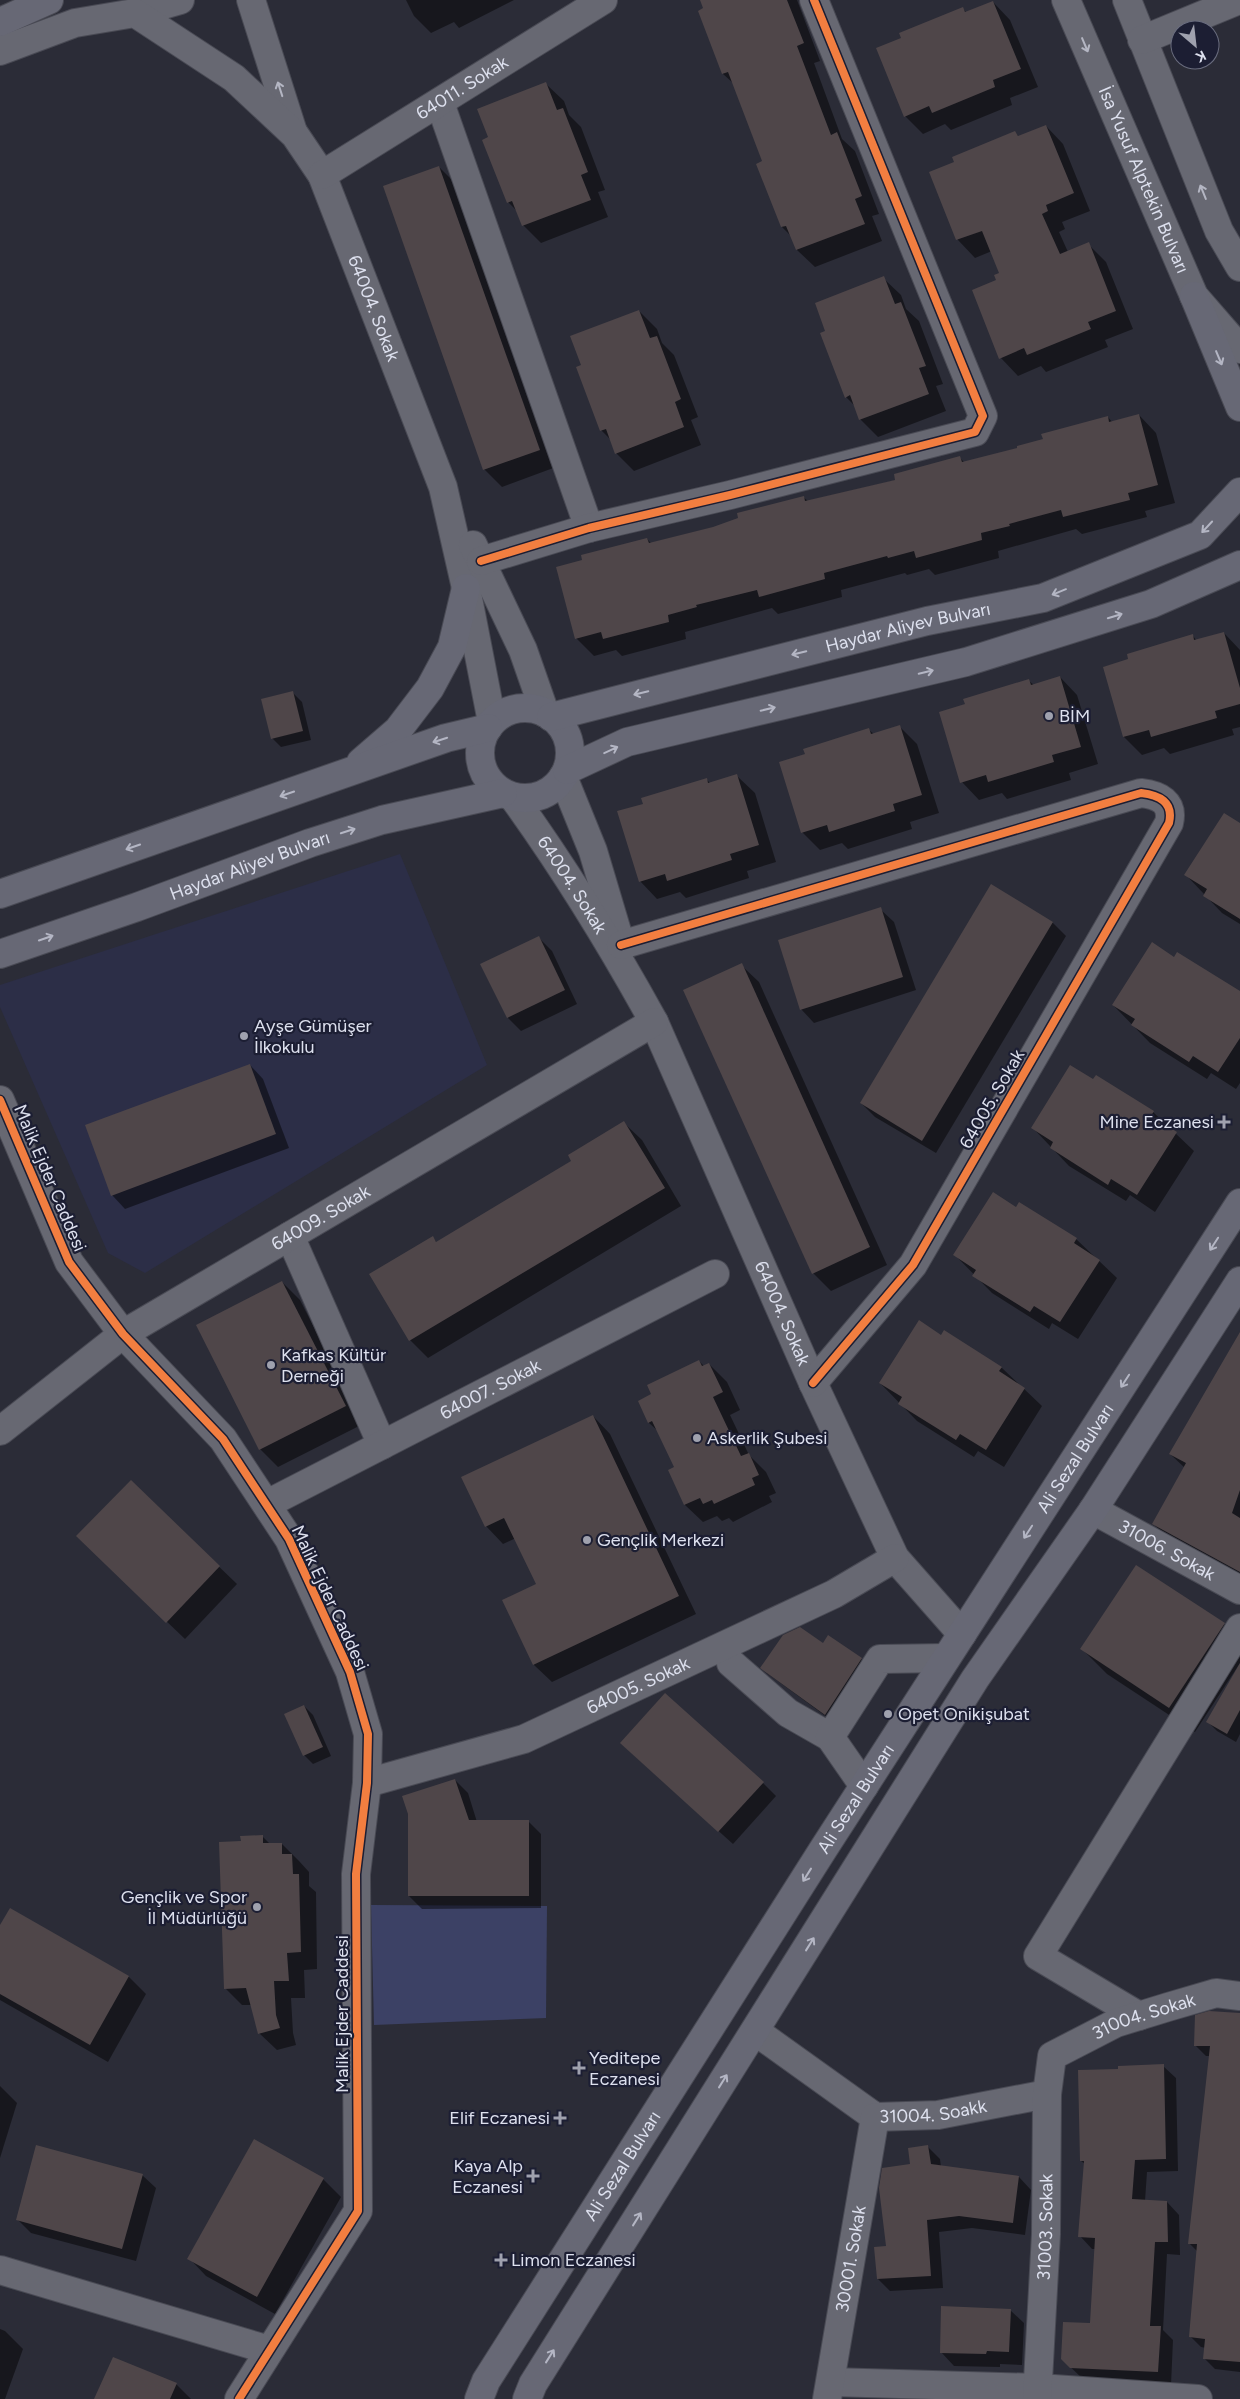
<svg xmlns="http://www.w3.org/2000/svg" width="1240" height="2399" viewBox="0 0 1240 2399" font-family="Figtree,sans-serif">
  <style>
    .built { fill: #2c2e47 }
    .green { fill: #3c4165 }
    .shadow { fill: #0007 }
    .building { fill: #4f4649 }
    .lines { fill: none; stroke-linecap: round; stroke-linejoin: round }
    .minor-casing { stroke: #494a54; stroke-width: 30 }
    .major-casing { stroke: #494a54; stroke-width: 30 }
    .minor { stroke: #676872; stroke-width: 28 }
    .major { stroke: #676875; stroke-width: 28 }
    .cycleway-casing { stroke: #1c1e33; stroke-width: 11 }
    .cycleway { stroke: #f27e40; stroke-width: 8 }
    .oneway { stroke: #b4b6c3 }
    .oneway2 { stroke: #b4b6c4 }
    .poi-dot { fill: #9fa1ae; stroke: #1c1e33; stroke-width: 2 }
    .labels { text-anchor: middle; stroke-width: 4.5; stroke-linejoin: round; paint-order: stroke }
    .street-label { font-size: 18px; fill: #dde0ee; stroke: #1c1e33 }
    .poi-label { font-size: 18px; fill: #dde0ee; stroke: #1c1e33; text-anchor: start }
  </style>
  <rect width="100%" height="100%" fill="#2b2c37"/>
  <path class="built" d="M400,854L487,1065L145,1273L108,1253L0,1007V985Z"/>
  <path class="green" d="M371,1905L547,1906L546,2018L374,2025Z"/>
  <g class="shadow">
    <path d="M406,0H514L459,28L454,22L431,33L414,16Z"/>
    <path d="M701,0H797L820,61L814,63L842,139L855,151L879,214L872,216L882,241L815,267L797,250L792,237L782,227L763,162L733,83L723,74L699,11L704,9Z"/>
    <path d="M993,2L1010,20L1038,87L1010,98L1012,105L951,130L945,124L923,134L905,116L903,39L962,8L967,13Z"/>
    <path d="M546,84L564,101L569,115L581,127L605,190L598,192L608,217L541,243L523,225L518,212L508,202L489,138Z"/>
    <path d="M1046,126L1063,144L1090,211L1062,222L1065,229L1059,232L1068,252L1088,244L1106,262L1133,329L1105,340L1108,347L1046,372L1041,366L1018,376L1001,358L998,281L1001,273L992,251L975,258L958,240L930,173L955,163L1015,132L1019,137Z"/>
    <path d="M439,167L457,185L556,467L502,487L484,469Z"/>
    <path d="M883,278L901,295L906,309L919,321L943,384L936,386L946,411L878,437L860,419L856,407L846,397Z"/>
    <path d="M639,311L657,329L662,343L674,355L698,417L691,420L701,445L634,471L616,453L611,440L601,430L583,366Z"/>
    <path d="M1139,415L1156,433L1175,503L1145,511L1147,517L1082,534L1076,529L998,551L999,558L935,575L929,569L907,575L905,573L841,590L842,597L778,614L772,608L685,632L686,639L622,656L616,650L594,656L576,638L647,539L652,544L713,528L803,497L808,501L897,480L960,458L965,463L1019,448L1108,417L1112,422Z"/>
    <path d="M1224,633L1240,650V727L1232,729L1234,735L1170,754L1164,748L1142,755L1124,737L1104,667L1130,660L1193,636L1197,641Z"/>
    <path d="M1060,677L1077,695L1098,764L1069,773L1071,780L1007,799L1002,793L979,800L962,782L1029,681L1034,685Z"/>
    <path d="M293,693L302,702L311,740L281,747L272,738Z"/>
    <path d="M899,726L917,744L939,813L910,822L912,829L848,849L842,843L820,850L802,832L806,755L869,730L874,734Z"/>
    <path d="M737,776L755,793L776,862L747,871L749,878L686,898L680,892L657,899L640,881L644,805L706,779L711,784Z"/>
    <path d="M1240,824V924L1222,913L1186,875Z"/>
    <path d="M991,886L1053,923L1066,936L936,1153L875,1117L861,1103Z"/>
    <path d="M880,909L894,922L916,990L814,1023L801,1009Z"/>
    <path d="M538,937L552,951L577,1004L521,1031L508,1018Z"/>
    <path d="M1175,958L1240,995V1083L1236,1089L1211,1073L1207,1079L1150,1043L1113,1005Z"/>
    <path d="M741,965L759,982L887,1265L831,1291L813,1273Z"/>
    <path d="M250,1065L263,1079L289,1148L125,1209L112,1195Z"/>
    <path d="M1153,1112L1194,1151L1155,1212L1130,1195L1126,1201L1069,1166L1032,1127Z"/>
    <path d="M624,1123L642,1140L681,1206L428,1358L410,1340L433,1238L437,1243L573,1161Z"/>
    <path d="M1016,1208L1076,1239L1117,1278L1078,1339L1052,1323L1049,1329L992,1293L955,1255Z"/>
    <path d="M282,1282L300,1300L363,1424L278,1467L260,1449Z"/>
    <path d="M945,1332L1002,1368L1042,1406L1004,1467L978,1451L974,1457L917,1421L880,1383L942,1337Z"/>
    <path d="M1240,1337V1577L1173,1544L1154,1524L1185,1468L1170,1454Z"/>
    <path d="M699,1361L704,1366L709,1364L727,1382L740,1410L730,1415L749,1455L766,1472L776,1493L769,1496L772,1502L733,1522L729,1518L722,1521L717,1516L703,1522L685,1505L669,1471L676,1468L659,1432L649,1423L639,1401L653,1395Z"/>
    <path d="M593,1416L610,1434L696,1614L552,1682L534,1665L504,1600L538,1584L516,1538L503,1544L486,1526Z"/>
    <path d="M131,1482L237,1584L185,1639L96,1554Z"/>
    <path d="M1224,1624L1240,1640V1663L1195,1732L1107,1674L1082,1649Z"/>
    <path d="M823,1645L861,1659L867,1665L831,1720L767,1673Z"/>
    <path d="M1240,1687V1734L1236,1742L1217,1731L1208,1722Z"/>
    <path d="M304,1706L313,1715L331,1756L313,1764L304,1755Z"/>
    <path d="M635,1756L763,1783L776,1796L733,1844Z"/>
    <path d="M455,1780L468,1793L477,1822L528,1821L541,1834V1908L422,1909L409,1896Z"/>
    <path d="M262,1836L270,1844H282L299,1861L309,1872V1886L316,1892L317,1969L304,1970L305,1998H291L293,2033L296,2045L277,2050L259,2033L252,2005H242L225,1988L242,1843Z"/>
    <path d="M0,1928L129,1977L146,1994L108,2062L0,2000Z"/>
    <path d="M1240,2014V2372L1215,2369L1204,2358L1206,2348L1201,2347L1190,2336L1198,2252L1189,2243L1210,2056H1206L1195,2045Z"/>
    <path d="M1163,2066L1176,2078L1178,2171L1147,2172L1145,2201L1167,2202L1179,2215L1180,2255L1167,2254L1163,2330L1173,2340L1171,2385L1084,2380L1062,2359L1091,2325L1096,2249H1092L1080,2236L1085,2164L1081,2161L1120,2070Z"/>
    <path d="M0,2086L17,2103L0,2158Z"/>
    <path d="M928,2147L940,2159L941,2167L1019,2177L1031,2190L1025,2235L972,2228L939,2232L943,2288L890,2291L878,2279L912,2165Z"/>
    <path d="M142,2175L156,2188L136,2261L31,2233L17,2219Z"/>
    <path d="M323,2179L341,2197L275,2314L206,2276L189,2258Z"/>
    <path d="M1010,2310L1024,2323L1022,2365L1000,2364V2367L954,2366L941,2352Z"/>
    <path d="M0,2329L5,2331L23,2349L5,2399H0Z"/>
    <path d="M176,2384L191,2399H95Z"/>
  </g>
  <g class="building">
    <path d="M700,0H787L804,43L797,46L831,135L837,132L862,196L855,199L865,224L796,250L786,226L781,227L756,164L762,161L728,72L722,74L698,11L703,8Z"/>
    <path d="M993,1L1021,69L993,80L995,87L932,113L929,106L904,117L876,48L901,38L899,33L963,7L965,12Z"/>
    <path d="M546,82L557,110L563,108L588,172L581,175L591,200L522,226L512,201L507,203L482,140L488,137L477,109Z"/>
    <path d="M1046,125L1074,193L1046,205L1048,211L1042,214L1060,254L1089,242L1116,311L1088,322L1091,329L1027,355L1024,348L999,359L972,290L996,280L994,275L999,273L982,231L956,240L929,172L954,162L952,157L1015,131L1018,136Z"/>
    <path d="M439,166L540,450L483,470L383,186Z"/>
    <path d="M884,276L895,304L901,302L926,366L919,368L929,394L859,420L850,395L845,398L820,333L825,331L815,303Z"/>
    <path d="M639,310L650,338L657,336L681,399L675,402L684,427L615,454L606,429L600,431L576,367L581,365L570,336Z"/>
    <path d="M1139,414L1158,485L1128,493L1130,500L1063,517L1061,510L1009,524L1010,526L981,533L982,540L916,558L914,551L888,558L887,556L824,573L825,579L759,597L757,590L696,605L697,607L668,615L669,622L603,639L601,632L575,639L556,567L582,560L581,555L647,538L649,543L713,527L738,518L737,513L804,496L805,501L895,480L894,474L960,456L962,462L1017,448V446L1043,439L1041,434L1108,416L1109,422Z"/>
    <path d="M1224,632L1240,688V704L1215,711L1217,718L1151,737L1149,730L1123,737L1103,667L1128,659L1127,654L1193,634L1194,640Z"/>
    <path d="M1060,676L1081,747L1052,755L1054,762L988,782L986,775L960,783L939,712L965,704L963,699L1029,679L1031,685Z"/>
    <path d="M293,691L303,731L271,739L261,699Z"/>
    <path d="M900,725L922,795L893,804L895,811L829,832L827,825L801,833L779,762L805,754L803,749L869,728L871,734Z"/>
    <path d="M737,774L759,845L730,854L732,860L667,881L665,874L639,882L617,811L643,804L641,798L707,778L708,783Z"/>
    <path d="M1224,813L1240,823V919L1203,896L1207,889L1184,875Z"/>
    <path d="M991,884L1053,922L922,1141L860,1103Z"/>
    <path d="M881,907L903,977L800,1010L778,940Z"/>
    <path d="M539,936L565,990L507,1018L480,964Z"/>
    <path d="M1152,942L1174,957L1177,952L1240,991V1038L1218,1072L1193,1056L1189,1062L1131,1025L1135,1019L1112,1005Z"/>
    <path d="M742,963L870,1247L812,1274L683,990Z"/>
    <path d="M250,1064L276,1134L111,1196L85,1125Z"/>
    <path d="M1070,1065L1093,1079L1096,1075L1154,1111L1151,1116L1177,1132L1137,1195L1111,1179L1108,1185L1050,1148L1053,1142L1031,1128Z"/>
    <path d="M624,1121L665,1188L409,1341L369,1274L433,1236L436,1242L571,1161L568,1155Z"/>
    <path d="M993,1192L1016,1207L1019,1202L1077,1238L1074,1243L1100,1260L1060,1322L1034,1306L1030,1312L972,1276L976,1270L953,1255Z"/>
    <path d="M282,1281L346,1406L259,1450L196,1325Z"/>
    <path d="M919,1320L941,1335L944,1330L1002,1367L999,1371L1025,1388L986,1450L960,1434L956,1440L898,1404L902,1397L879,1383Z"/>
    <path d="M1240,1332V1490L1232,1513L1240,1518V1572L1152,1524L1186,1463L1169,1454Z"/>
    <path d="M699,1360L702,1366L709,1363L723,1392L713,1397L741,1456L749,1453L759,1475L752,1478L755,1485L714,1504L712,1500L703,1504L700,1498L684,1505L668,1470L674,1467L652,1421L648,1423L638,1401L651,1394L647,1385Z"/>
    <path d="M593,1415L679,1596L533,1665L502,1600L536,1584L504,1518L485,1527L461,1477Z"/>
    <path d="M131,1480L220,1566L166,1623L76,1536Z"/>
    <path d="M1136,1565L1225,1623L1169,1708L1080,1649Z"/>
    <path d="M800,1627L823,1643L828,1635L862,1658L825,1715L760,1668L783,1635Z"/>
    <path d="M1240,1663V1710L1227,1734L1206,1722Z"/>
    <path d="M665,1693L764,1782L718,1832L620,1743Z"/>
    <path d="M304,1705L323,1747L303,1756L284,1714Z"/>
    <path d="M455,1779L469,1820H529V1896H408V1814L402,1796Z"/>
    <path d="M263,1835V1843H282V1854H292L293,1874H299L301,1952L287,1953L289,1981H274L276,2015L280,2028L258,2034L246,1988L224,1989L219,1842L241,1841L240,1836Z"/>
    <path d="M10,1908L129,1976L90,2045L0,1994V1925Z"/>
    <path d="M1209,2011L1240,2013V2362L1203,2359L1205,2339L1189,2337L1197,2244H1188L1210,2046H1194L1195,2015Z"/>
    <path d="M1164,2064L1166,2159L1135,2160L1132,2199L1167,2201L1168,2242H1155L1150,2326H1161L1158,2372L1070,2368L1061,2359L1063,2322L1090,2323L1095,2238L1078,2237L1084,2161H1080L1078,2070L1118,2069V2066Z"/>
    <path d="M254,2139L324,2178L257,2297L187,2259Z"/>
    <path d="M36,2145L143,2174L122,2249L16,2220Z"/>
    <path d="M928,2145L931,2164L1019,2176L1013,2223L959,2216L927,2220L931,2276L877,2279L874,2247L886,2246L879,2188L882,2168L910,2164L908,2148Z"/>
    <path d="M941,2306L1011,2309L1009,2352L987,2351L986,2354L940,2353Z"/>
    <path d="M113,2357L177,2383L170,2399H94Z"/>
  </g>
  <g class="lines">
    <g class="minor-casing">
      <g id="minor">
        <path d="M251,0L293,132"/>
        <path id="s1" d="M1066,0L1194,296L1240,349"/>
        <path d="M1127,0L1219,231L1240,267"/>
        <path d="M135,13L180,0"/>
        <path d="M1142,40L1239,0"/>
        <path id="s2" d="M0,51L75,23L135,13L234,78L295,135L322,175L443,487L466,588L492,722"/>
        <path d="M440,103L589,528"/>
        <path id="s3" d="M322,175L603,0"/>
        <path d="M473,545L523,650L545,713"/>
        <path d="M481,561L589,528L730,495L975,432L983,416L814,0"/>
        <path d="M563,777L593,851L621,945"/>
        <path id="s4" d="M513,797C565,869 611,944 654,1022L813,1383L895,1558L962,1634"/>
        <path d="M621,945L1141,793C1159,795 1174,802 1169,823L913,1265L813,1383"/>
        <path d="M0,1100L69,1262L123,1334L223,1439L289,1539L350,1672L368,1734L367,1783L356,1874L358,2211L239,2399"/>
        <path d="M290,1236L382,1445"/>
        <path id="s5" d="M0,1431L123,1334L654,1022"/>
        <path id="s6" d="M267,1504L715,1274"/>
        <path id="s7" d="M1093,1510L1240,1590"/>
        <path d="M731,1663L788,1713L830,1737"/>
        <path id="s8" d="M367,1783L524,1739L834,1594L895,1558"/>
        <path d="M864,1786L830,1737L880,1659L946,1658"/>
        <path d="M1139,2016L1038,1956L1240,1628"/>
        <path id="s9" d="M755,2031L875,2117L938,2115L1047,2094"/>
        <path d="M0,2270L269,2350"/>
        <path d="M831,2382L1039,2388L1198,2399"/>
        <path id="s10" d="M827,2399L875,2117"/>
        <path id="s11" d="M1037,2399L1046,2234L1047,2094L1052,2056L1116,2023L1168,2007L1216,1993L1240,1996"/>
      </g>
    </g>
    <g class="major-casing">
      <g id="major">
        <path d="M0,22L49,0"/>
        <path d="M1194,296L1240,407"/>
        <circle cx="525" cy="753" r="45"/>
        <path id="s12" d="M551,717L927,621L1043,598L1200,535L1240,492"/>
        <path d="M361,762L398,730L430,688L452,647L466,588"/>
        <path d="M567,770L627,742L966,662L1151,604L1240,565"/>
        <path d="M0,894L446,738L488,728"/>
        <path id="s13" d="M0,954L137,907L310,843L382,820L503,793"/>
        <path id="s14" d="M479,2399L486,2381L824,1848L1240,1203"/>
        <path d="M527,2399L533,2384L975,1679L1093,1510L1240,1281"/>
      </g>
    </g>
    <use href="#minor" class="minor"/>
    <use href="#major" class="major"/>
    <g class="cycleway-casing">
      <g id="cycleway">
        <path d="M481,561L589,528L730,495L975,432L983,416L814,0"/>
        <path d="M621,945L1141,793C1159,795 1174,802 1169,823L913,1265L813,1383"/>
        <path d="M0,1100L69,1262L123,1334L223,1439L289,1539L350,1672L368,1734L367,1783L356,1874L358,2211L239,2399"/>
      </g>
    </g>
    <use href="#cycleway" class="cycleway"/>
  </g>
  <defs><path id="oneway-shaft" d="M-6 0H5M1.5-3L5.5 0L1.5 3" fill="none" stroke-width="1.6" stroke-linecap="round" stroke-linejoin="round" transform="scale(1.25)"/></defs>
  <g class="oneway">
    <use href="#oneway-shaft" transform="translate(1085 45) rotate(67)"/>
    <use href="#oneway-shaft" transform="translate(280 89) rotate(-108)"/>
    <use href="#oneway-shaft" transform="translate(1203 192) rotate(-112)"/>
  </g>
  <g class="oneway2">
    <use href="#oneway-shaft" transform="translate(1219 358) rotate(67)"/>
    <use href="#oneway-shaft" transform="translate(1207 527) rotate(133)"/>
    <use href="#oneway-shaft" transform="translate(1059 592) rotate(158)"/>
    <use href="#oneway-shaft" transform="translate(1115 616) rotate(-17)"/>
    <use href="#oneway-shaft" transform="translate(799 653) rotate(166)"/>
    <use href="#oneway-shaft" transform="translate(926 672) rotate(-13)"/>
    <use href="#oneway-shaft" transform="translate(641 693) rotate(166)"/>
    <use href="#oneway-shaft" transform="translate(768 709) rotate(-13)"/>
    <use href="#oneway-shaft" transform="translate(440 740) rotate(162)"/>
    <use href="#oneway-shaft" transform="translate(611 750) rotate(-25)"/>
    <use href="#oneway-shaft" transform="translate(287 794) rotate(161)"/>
    <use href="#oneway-shaft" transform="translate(348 831) rotate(-18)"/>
    <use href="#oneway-shaft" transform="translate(133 847) rotate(161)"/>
    <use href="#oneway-shaft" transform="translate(46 938) rotate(-19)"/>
    <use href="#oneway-shaft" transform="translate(1214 1244) rotate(123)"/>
    <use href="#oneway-shaft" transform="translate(1125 1381) rotate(123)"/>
    <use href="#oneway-shaft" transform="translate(1028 1532) rotate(123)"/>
    <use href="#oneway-shaft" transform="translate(807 1875) rotate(122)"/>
    <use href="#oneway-shaft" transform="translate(810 1944) rotate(-58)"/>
    <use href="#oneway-shaft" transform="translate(723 2081) rotate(-58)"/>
    <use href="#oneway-shaft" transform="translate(637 2219) rotate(-58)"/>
    <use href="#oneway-shaft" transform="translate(550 2356) rotate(-58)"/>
  </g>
  <g class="poi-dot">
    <circle cx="1049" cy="716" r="5"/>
    <circle cx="244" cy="1036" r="5"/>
    <path d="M1221.5 1114.5h5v5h5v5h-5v5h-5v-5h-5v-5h5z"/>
    <circle cx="271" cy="1365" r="5"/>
    <circle cx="697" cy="1438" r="5"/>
    <circle cx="587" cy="1540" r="5"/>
    <circle cx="888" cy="1714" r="5"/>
    <circle cx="257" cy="1907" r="5"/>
    <path d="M576.5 2060.5h5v5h5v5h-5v5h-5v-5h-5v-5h5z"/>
    <path d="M557.5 2110.5h5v5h5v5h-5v5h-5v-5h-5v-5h5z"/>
    <path d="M530.5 2168.5h5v5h5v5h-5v5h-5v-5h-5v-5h5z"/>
    <path d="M498.5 2252.5h5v5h5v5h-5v5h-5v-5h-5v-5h5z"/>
  </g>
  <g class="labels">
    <g class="street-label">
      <text dy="6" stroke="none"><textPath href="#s3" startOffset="165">64011. Sokak</textPath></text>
      <text dy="6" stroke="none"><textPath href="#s1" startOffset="196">İsa Yusuf Alptekin Bulvarı</textPath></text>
      <text dy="6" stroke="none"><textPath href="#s2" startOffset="534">64004. Sokak</textPath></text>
      <text dy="6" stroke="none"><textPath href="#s12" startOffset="368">Haydar Aliyev Bulvarı</textPath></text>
      <text dy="6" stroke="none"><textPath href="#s13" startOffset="265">Haydar Aliyev Bulvarı</textPath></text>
      <text dy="6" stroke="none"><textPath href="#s4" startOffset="106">64004. Sokak</textPath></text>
      <text transform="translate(992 1099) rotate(-60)" y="6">64005. Sokak</text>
      <text transform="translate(50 1178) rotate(67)" y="6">Malik Ejder Caddesi</text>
      <text dy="6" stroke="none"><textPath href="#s5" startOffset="386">64009. Sokak</textPath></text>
      <text dy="6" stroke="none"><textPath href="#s4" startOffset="584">64004. Sokak</textPath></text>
      <text dy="6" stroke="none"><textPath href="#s6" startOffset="251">64007. Sokak</textPath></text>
      <text dy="6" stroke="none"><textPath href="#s14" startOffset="1114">Ali Sezal Bulvarı</textPath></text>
      <text dy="6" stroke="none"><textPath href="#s7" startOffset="84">31006. Sokak</textPath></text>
      <text transform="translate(330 1598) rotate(65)" y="6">Malik Ejder Caddesi</text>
      <text dy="6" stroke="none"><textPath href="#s8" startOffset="289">64005. Sokak</textPath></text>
      <text dy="6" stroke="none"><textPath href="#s14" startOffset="709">Ali Sezal Bulvarı</textPath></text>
      <text transform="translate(342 2014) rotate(-90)" y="6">Malik Ejder Caddesi</text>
      <text dy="6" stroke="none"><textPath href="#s11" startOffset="444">31004. Sokak</textPath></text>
      <text dy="6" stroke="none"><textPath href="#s9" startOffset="206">31004. Soakk</textPath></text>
      <text dy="6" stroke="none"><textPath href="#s14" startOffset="274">Ali Sezal Bulvarı</textPath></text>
      <text dy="6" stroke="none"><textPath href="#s11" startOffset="172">31003. Sokak</textPath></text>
      <text dy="6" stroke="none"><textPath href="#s10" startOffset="142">30001. Sokak</textPath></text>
    </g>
    <g class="poi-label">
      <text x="1059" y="722">BİM</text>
      <text x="254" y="1032">Ayşe Gümüşer<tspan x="254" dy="21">İlkokulu</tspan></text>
      <text x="1214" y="1128" text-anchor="end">Mine Eczanesi</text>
      <text x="281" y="1361">Kafkas Kültür<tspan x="281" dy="21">Derneği</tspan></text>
      <text x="707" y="1444">Askerlik Şubesi</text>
      <text x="597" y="1546">Gençlik Merkezi</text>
      <text x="898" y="1720">Opet Onikişubat</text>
      <text x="247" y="1903" text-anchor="end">Gençlik ve Spor<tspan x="247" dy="21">İl Müdürlüğü</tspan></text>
      <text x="589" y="2064">Yeditepe<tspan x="589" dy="21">Eczanesi</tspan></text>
      <text x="550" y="2124" text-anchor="end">Elif Eczanesi</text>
      <text x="523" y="2172" text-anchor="end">Kaya Alp<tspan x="523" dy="21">Eczanesi</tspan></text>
      <text x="511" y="2266">Limon Eczanesi</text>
    </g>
  </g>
  <g transform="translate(1195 45) rotate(152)"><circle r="24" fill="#1c1e33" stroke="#696c7e"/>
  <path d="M0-4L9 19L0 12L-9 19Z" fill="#9fa1ae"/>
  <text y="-8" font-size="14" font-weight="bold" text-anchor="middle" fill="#dde0ee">K</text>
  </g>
</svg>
